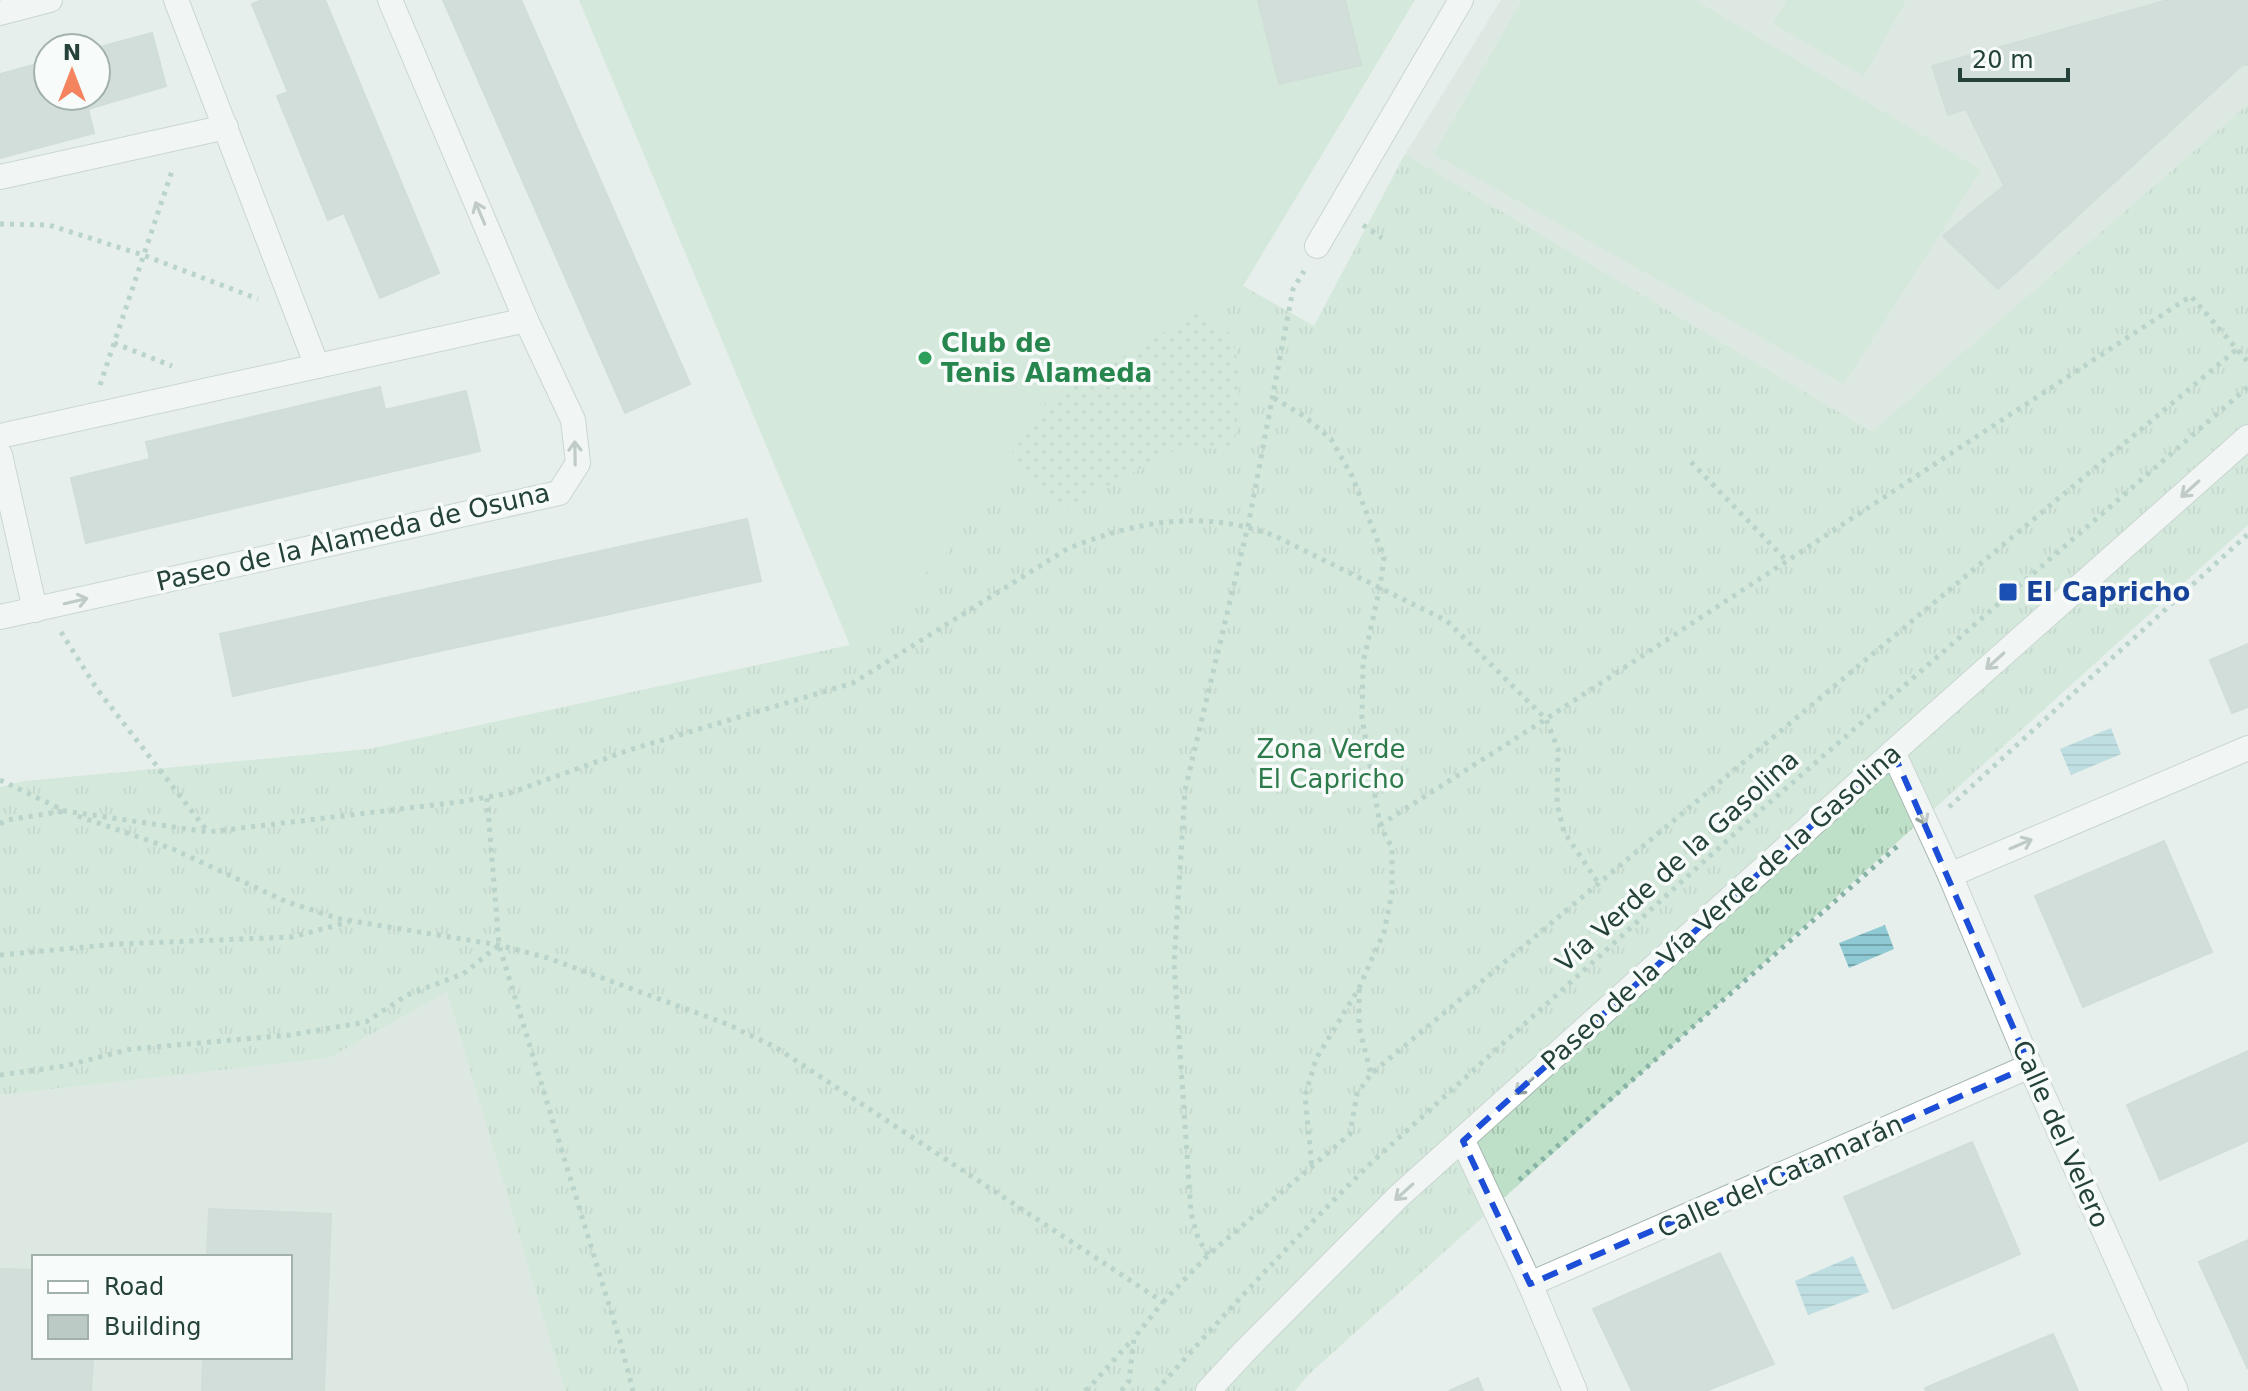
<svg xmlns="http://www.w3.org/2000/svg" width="2248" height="1391" viewBox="0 0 2248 1391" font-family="'DejaVu Sans',sans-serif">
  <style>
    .built { fill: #d4dfda; fill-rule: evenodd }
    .grass { fill: url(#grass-tufts) }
    .garden { fill: url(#garden-dots) }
    .pitch { fill: #bfe0c8 }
    .water { fill: url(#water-rules) }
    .building { fill: #bbcac4; stroke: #b8c9c2; stroke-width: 2 }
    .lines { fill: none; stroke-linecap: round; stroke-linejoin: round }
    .minor-casing { stroke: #a8b8b2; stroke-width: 26 }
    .path { stroke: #86b3a5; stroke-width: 5; stroke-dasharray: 4 6; stroke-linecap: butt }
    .minor { stroke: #fff; stroke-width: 24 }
    .oneway { stroke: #92a09c }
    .marked { fill: none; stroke: #1d4ed8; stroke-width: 6; stroke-dasharray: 16 10; stroke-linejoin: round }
    .leisure-dot { fill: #2e9e5b; stroke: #f7fbf9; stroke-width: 3 }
    .transit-dot { fill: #1a4fb4; stroke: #f7fbf9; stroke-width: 3 }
    .labels { text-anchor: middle; stroke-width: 7; stroke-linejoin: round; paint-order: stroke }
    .leisure-label { font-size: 26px; font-weight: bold; fill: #27864d; stroke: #f7fbf9; text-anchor: start }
    .street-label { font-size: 26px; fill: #24423a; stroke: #f7fbf9 }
    .transit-label { font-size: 26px; font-weight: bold; fill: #164399; stroke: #f7fbf9; text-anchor: start }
    .park-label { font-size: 26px; fill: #2d7a4b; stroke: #f7fbf9 }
  </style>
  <defs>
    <pattern id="grass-tufts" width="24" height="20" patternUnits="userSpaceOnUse" patternTransform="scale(2)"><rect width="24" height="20" fill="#bfe0c8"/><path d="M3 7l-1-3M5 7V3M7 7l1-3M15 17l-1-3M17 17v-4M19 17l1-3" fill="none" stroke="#a4c1ad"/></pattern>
    <pattern id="garden-dots" width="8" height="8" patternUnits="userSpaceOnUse" patternTransform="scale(2)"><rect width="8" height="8" fill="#bfe0c8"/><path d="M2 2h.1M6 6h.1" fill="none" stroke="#a4c1ad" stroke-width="1.8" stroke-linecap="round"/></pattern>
    <pattern id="water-rules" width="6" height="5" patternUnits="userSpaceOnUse" patternTransform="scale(2)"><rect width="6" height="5" fill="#8ec9d4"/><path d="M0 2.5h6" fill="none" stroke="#74a5ad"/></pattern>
  </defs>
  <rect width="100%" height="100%" fill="#e6efeb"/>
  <g class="built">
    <path d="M1501,0H2248V104L1872,433L1405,154Z"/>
    <path d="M447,992L565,1391H0V1095L329,1058ZM34,1257H290V1357H34Z"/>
  </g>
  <path class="grass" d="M2248,104V525L1307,1376L1295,1391H565L447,992L329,1058L0,1095V787L25,781L369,749L850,645L949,550L1046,402L1243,286L1314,326L1405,154L1872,432Z"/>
  <path class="garden" d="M1197,313L1231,334L1240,372L1235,449L1179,448L1058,512L1008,459L1046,402Z"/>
  <g class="pitch">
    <path d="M579,0H1415L1243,286L1046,402L949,550L850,645Z"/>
    <path d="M1522,0H1695L1981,170L1844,384L1434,154Z"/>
    <path d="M1787,0H1906L1864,76L1773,24Z"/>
  </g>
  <g class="water">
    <path d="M2111,728L2121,754L2071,775L2060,749Z"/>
    <path d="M1885,925L1894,949L1849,968L1839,943Z"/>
    <path d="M1853,1256L1869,1292L1808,1315L1795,1281Z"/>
  </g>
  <g class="building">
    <path d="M262,0H325L439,273L380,298L344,213L328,220L277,96L288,92L252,4Z"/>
    <path d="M443,0H521L690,384L625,413Z"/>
    <path d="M1258,0H1345L1361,65L1279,84Z"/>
    <path d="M2168,0H2248V65H2242L1998,289L1943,236L2004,186L1966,109L1948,115L1932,66Z"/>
    <path d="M152,33L166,86L88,109L94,133L0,158V74L48,61V96H96V48Z"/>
    <path d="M380,387L385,410L466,391L480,451L86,543L71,478L150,459L146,442Z"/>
    <path d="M747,519L761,581L233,696L220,634Z"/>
    <path d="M2248,644V707L2232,713L2210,660Z"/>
    <path d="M2164,841L2212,952L2083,1007L2035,896Z"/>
    <path d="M2248,1051V1141L2160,1180L2127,1105Z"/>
    <path d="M1972,1142L2020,1254L1893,1309L1844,1197Z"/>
    <path d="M209,1209L331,1214L324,1391H202L203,1357H290V1257H207Z"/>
    <path d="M2248,1240V1369L2199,1262Z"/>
    <path d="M1720,1253L1774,1364L1706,1391H1632L1593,1309Z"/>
    <path d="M0,1269L34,1270V1357H93L91,1391H0Z"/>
    <path d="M2053,1334L2078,1391H1926L1925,1388Z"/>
    <path d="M1478,1378L1483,1391H1449Z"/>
  </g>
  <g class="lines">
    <g class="minor-casing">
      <g id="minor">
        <path d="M176,0L317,366"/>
        <path d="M0,13L50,0"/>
        <path d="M0,177L226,127"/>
        <path d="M1317,246L1461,0"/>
        <path d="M0,436L526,320"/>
        <path d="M0,455L35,610"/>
        <path d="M0,617L559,493L578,463L573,420L526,320L390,0"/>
        <path d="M1893,752L1950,875L2030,1066L2176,1391"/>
        <path d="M1950,875L2248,748"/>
        <path d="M1463,1141L1530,1284L1575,1391"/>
        <path d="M1530,1284L2030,1066"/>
        <path d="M1208,1391L1244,1352L1399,1196L1893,752L2248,437"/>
      </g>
    </g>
    <g class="path">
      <path d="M0,224L49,225L143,255L258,299"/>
      <path d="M1363,225L1382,238"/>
      <path d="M114,343L172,366"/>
      <path d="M100,385L172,171"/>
      <path d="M1274,398L1304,416L1331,439L1352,476L1384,557L1380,587L1363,663L1362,718L1380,825L1392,848V893L1384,932L1359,988L1316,1059L1305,1096L1312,1167"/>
      <path d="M1691,462L1787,561"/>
      <path d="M61,632L97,689L208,832"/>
      <path d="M0,780L65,811L208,832L459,802L510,793L629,750L853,683L1067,549C1135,521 1204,509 1275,536L1447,621L1546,719L1558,749L1557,804L1564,832L1599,884"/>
      <path d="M487,798L499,945L620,1341L633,1391"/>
      <path d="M1949,807L2248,534"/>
      <path d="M78,816L173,849L287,902L340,919L499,945L548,958L727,1024L775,1047L1163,1302L1134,1338L1129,1381L1121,1391"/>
      <path d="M0,824L7,820L65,811"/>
      <path d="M1380,825L1546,719L2191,296L2248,362"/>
      <path d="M0,955L117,944L292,937L349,922"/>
      <path d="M1359,989V1027L1371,1074"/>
      <path d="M0,1075L65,1066L131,1049L290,1035L366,1022L407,995L463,974L499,945"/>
      <path d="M1519,1180L1901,843"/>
      <path d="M1208,1255L1198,1238L1191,1213L1174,964L1185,790L1248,526L1293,289L1304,271"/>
      <path d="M1163,1302L1208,1255L1350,1134L1357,1094L1371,1074L2237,349"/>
      <path d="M1086,1391L1133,1339"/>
      <path d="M1156,1391C1225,1313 1296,1237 1370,1164L1753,817L2248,387"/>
    </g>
    <use href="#minor" class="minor"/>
  </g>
  <defs><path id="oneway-shaft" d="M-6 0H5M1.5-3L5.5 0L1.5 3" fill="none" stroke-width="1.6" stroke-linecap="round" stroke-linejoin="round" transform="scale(2)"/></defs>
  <g class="oneway">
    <use href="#oneway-shaft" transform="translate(480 213) rotate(-113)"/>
    <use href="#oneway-shaft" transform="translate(575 453) rotate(-91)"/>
    <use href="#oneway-shaft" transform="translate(2190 489) rotate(138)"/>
    <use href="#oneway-shaft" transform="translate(76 601) rotate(-13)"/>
    <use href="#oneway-shaft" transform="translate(1995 661) rotate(138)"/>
    <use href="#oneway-shaft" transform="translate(1921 814) rotate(65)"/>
    <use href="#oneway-shaft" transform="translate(2021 844) rotate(-23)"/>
    <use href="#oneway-shaft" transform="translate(1524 1086) rotate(138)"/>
    <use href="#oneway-shaft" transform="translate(1404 1192) rotate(138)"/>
  </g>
  <path d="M0 0H2248V1391H0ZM1893,752L2030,1066L1530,1284L1463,1141Z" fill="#e6efeb" fill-opacity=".55" fill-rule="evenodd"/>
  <path class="marked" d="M1893,752L2030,1066L1530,1284L1463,1141Z"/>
  <circle class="leisure-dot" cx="925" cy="358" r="8"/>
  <rect class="transit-dot" x="1998" y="582" width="20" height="20" rx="4"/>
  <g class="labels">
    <g class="leisure-label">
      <text x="941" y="352">Club de<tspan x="941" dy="30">Tenis Alameda</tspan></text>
    </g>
    <g class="street-label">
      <text transform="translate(353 537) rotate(-13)" y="9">Paseo de la Alameda de Osuna</text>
      <text transform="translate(1677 861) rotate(-42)" y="9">Vía Verde de la Gasolina</text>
      <text transform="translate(1721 907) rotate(-42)" y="9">Paseo de la Vía Verde de la Gasolina</text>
      <text transform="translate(2061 1134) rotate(66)" y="9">Calle del Velero</text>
      <text transform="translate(1780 1176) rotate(-24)" y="9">Calle del Catamarán</text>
    </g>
    <g class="transit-label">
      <text x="2026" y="601">El Capricho</text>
    </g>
    <g class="park-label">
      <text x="1331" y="758">Zona Verde<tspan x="1331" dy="30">El Capricho</tspan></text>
    </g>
  </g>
  <rect x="32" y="1255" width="260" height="104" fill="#f7fbf9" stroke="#a3b1ad" stroke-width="2"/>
  <rect x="48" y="1281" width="40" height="12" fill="#ffffff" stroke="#a3b1ad" stroke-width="2"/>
  <text x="104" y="1295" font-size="24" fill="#24423a">Road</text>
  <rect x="48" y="1315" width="40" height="24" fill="#bbcac4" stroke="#a3b1ad" stroke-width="2"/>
  <text x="104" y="1335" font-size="24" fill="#24423a">Building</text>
  <g transform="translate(72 72)"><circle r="38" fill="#f7fbf9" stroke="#a3b1ad" stroke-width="2"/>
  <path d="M0-6L14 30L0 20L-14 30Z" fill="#f4845f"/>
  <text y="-12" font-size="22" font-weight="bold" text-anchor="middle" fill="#24423a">N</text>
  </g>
  <path d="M1960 68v12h108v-12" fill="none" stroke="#24423a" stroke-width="4"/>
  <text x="1972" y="68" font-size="24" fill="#24423a" stroke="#f7fbf9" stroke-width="6" paint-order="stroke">20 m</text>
</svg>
